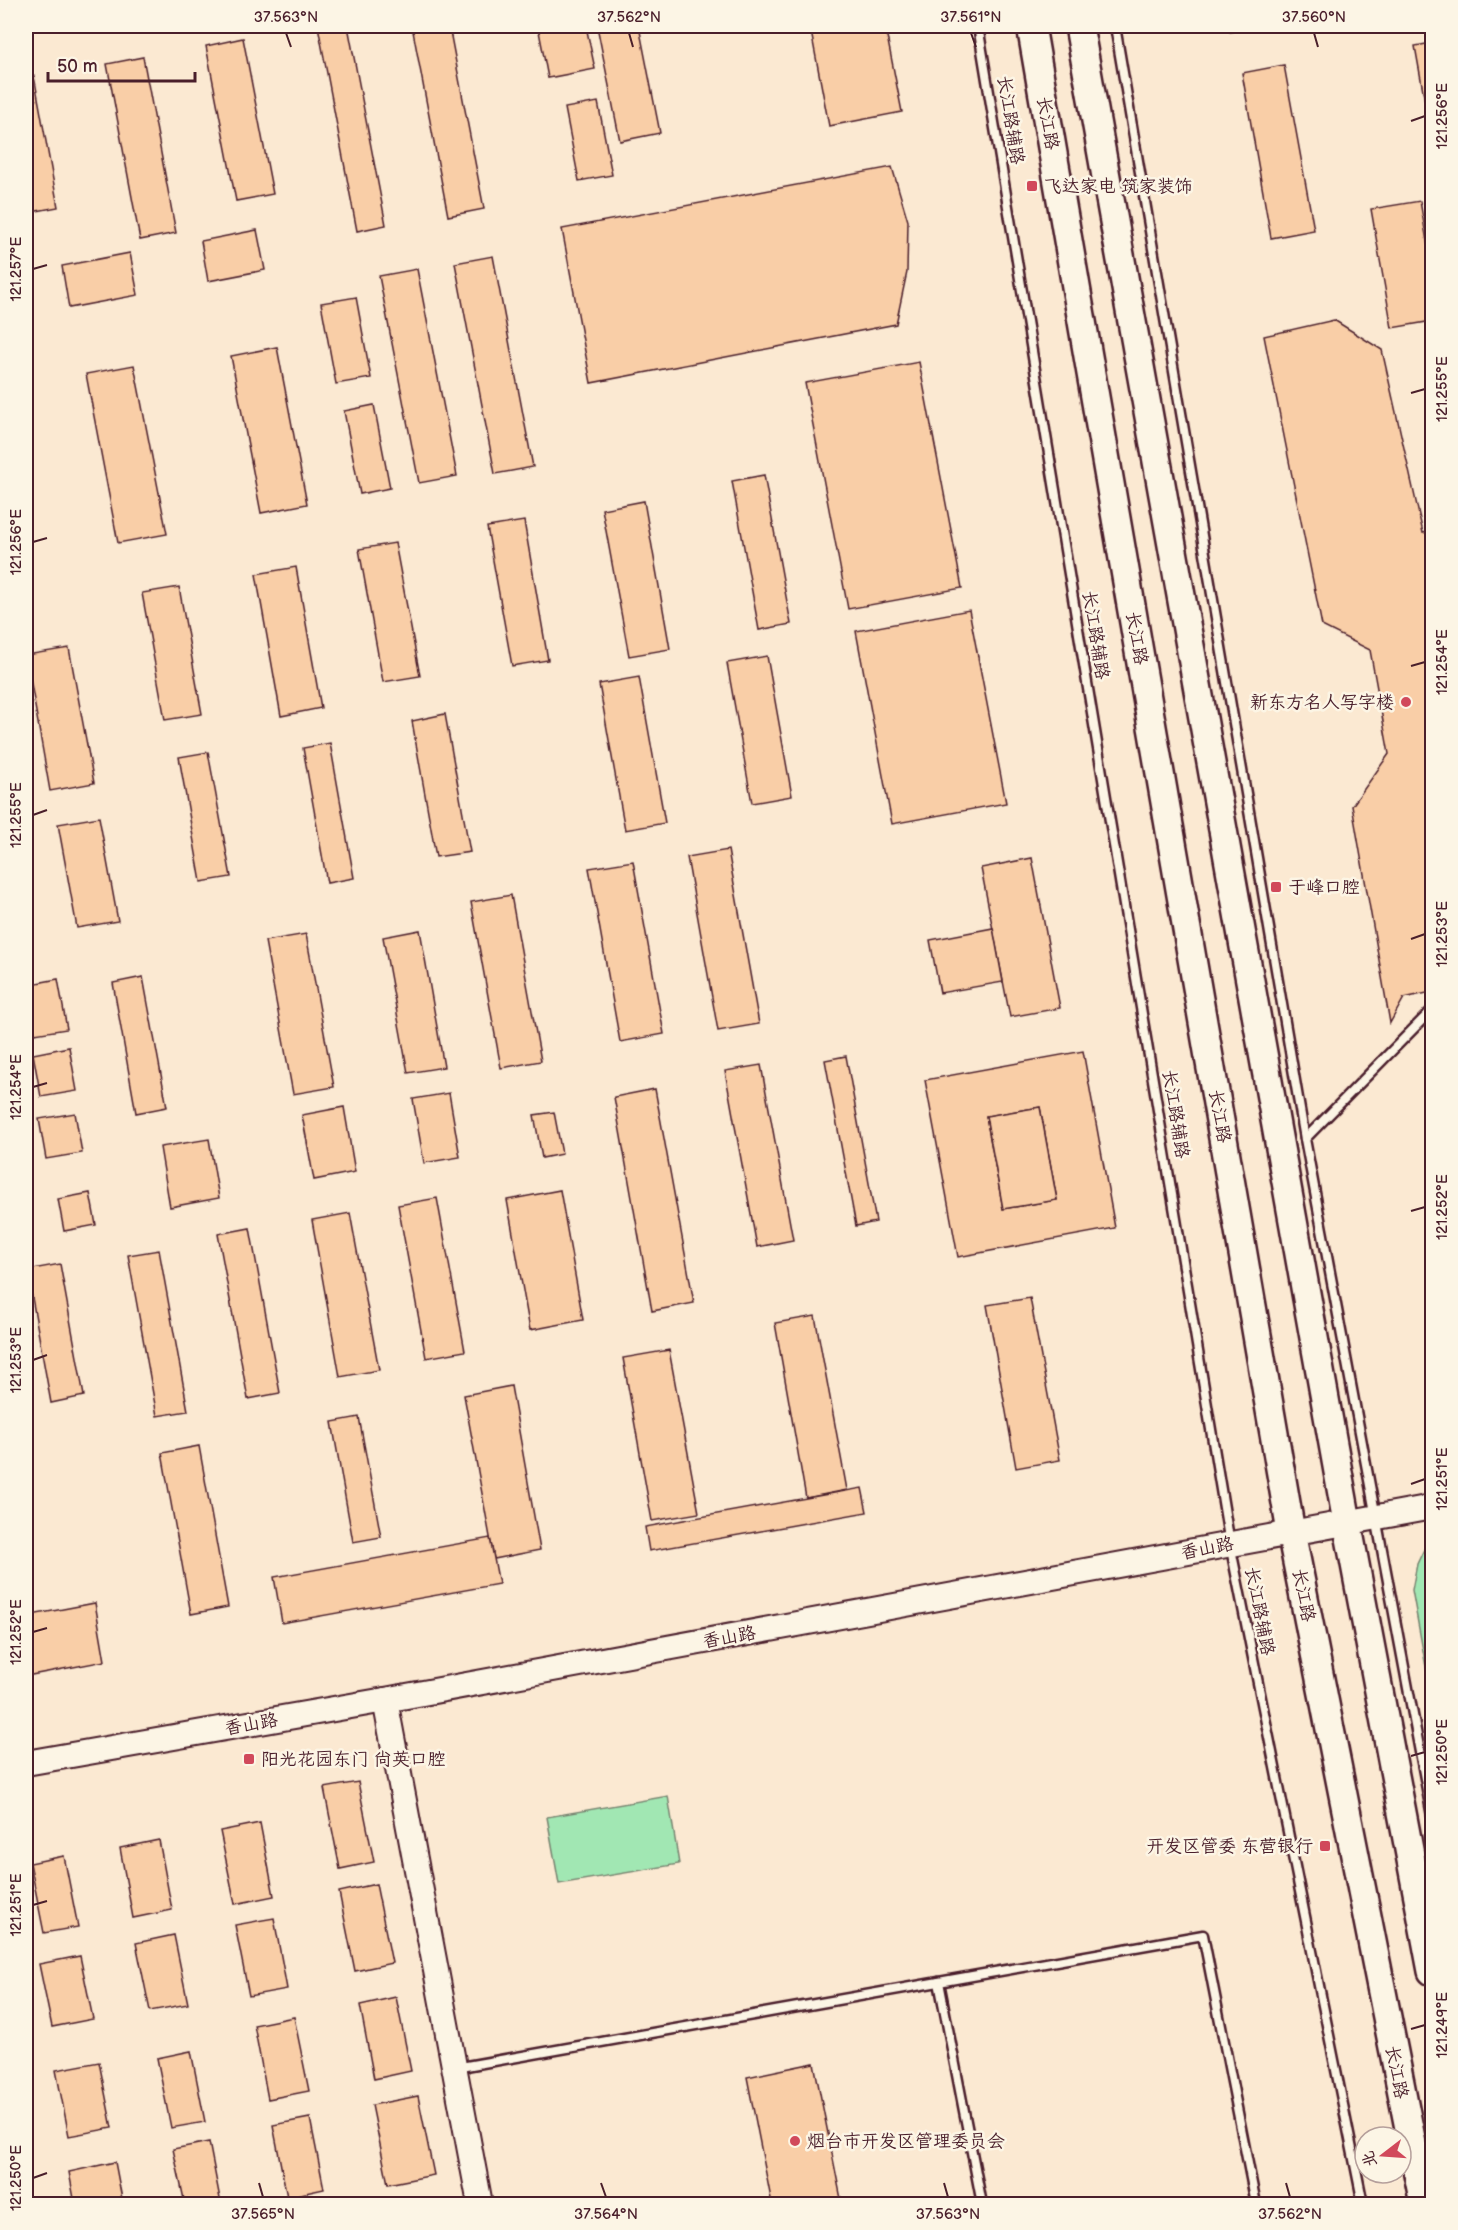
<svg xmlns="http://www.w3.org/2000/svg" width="1458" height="2230" viewBox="0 0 1458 2230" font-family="'Balsamiq Sans','LXGW WenKai TC',sans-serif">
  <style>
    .green { fill: #a1e7b3; stroke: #76836f; stroke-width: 1.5 }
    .building { fill: #f9cea7; stroke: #4a1f2b; stroke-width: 1.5; fill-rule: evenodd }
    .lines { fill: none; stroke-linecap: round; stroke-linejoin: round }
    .lane-casing { stroke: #4a1f2b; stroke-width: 13 }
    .secondary-casing { stroke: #4a1f2b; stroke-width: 28 }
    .primary-casing { stroke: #4a1f2b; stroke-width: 32 }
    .lane { stroke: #fcf5e5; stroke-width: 8 }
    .secondary { stroke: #fcf5e5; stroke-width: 24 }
    .primary { stroke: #fcf5e5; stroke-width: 27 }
    .ticks { fill: none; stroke: #4a1f2b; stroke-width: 2 }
    .poi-dot { fill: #d1495b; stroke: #fcf5e5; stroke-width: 2 }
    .labels { text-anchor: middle; stroke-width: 5; stroke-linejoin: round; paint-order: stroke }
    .street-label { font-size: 18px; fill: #4a1f2b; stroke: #fcf5e5 }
    .poi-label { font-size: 18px; fill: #4a1f2b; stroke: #fcf5e5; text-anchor: start }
    .neatline { fill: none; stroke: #4a1f2b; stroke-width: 2 }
    .ticks-label { font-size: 15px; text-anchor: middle; fill: #4a1f2b }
  </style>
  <rect width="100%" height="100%" fill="#fbe9d2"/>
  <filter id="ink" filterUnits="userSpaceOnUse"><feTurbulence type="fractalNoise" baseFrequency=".0167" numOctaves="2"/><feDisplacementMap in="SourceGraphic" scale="12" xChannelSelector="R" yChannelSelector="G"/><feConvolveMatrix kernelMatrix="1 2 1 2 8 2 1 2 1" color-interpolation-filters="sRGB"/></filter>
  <g filter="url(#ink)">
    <g class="green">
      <path d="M1432,1538V1700L1412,1590L1417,1564L1428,1541Z"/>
      <path d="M668,1796L679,1864L559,1884L547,1817Z"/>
    </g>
    <g class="building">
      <path d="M318,26H348L386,225L357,231Z"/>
      <path d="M412,26H449L484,209L448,216Z"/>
      <path d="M538,26H586L595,69L548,78Z"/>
      <path d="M597,26H639L660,133L620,141Z"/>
      <path d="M810,26H885L902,112L829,126Z"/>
      <path d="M1228,26H1268L1230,32Z"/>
      <path d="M243,38L273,194L236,201L206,46Z"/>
      <path d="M1432,43V141L1415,46Z"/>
      <path d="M143,57L176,233L140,240L107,64Z"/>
      <path d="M1284,65L1314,230L1271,238L1242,73Z"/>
      <path d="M34,76L58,207L26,213V77Z"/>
      <path d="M598,102L612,175L579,181L565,108Z"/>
      <path d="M892,167L908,221L907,272L896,324L591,383L562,229Z"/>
      <path d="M1420,201L1432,270V321L1392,328L1371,209Z"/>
      <path d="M257,230L265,270L208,281L201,241Z"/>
      <path d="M130,253L138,295L69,308L62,266Z"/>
      <path d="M493,256L533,467L495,474L455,263Z"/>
      <path d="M417,269L457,476L419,483L379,276Z"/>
      <path d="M356,297L371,378L336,384L321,303Z"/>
      <path d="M1334,320L1382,350L1423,533L1432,531V992L1404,998L1390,1023L1352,806L1389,754L1370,650L1322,626L1264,336Z"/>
      <path d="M277,347L307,504L261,513L231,356Z"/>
      <path d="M919,362L962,588L848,609L805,383Z"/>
      <path d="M134,365L167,534L118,543L86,374Z"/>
      <path d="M374,405L390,488L360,494L344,411Z"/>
      <path d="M764,475L791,624L759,630L732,481Z"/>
      <path d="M644,501L670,649L629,656L602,509Z"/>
      <path d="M524,521L548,660L512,666L487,527Z"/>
      <path d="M395,543L420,676L383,682L359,549Z"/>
      <path d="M296,567L321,708L281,716L256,574Z"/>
      <path d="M179,587L202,714L165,720L142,593Z"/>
      <path d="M969,610L1006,803L892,824L856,631Z"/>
      <path d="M69,648L94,783L50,791L26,655Z"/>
      <path d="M767,656L792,796L752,803L727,663Z"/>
      <path d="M639,677L665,823L625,830L599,684Z"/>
      <path d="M445,714L470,852L436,857L412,721Z"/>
      <path d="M330,743L354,878L327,883L303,748Z"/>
      <path d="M208,752L231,877L201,882L179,757Z"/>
      <path d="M99,817L118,921L77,928L58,824Z"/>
      <path d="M728,850L759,1024L718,1031L687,857Z"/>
      <path d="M1032,858L1060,1008L1010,1017L981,868Z"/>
      <path d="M633,861L664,1034L620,1042L589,868Z"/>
      <path d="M511,895L541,1061L501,1068L471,902Z"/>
      <path d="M993,928L1003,982L940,993L930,940Z"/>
      <path d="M420,930L444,1067L408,1073L383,937Z"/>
      <path d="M306,934L334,1087L293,1094L265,941Z"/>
      <path d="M143,977L167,1107L136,1113L113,983Z"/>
      <path d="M58,979L67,1029L35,1034L26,985Z"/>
      <path d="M69,1047L77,1091L41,1097L33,1054Z"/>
      <path d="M1083,1051L1115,1228L958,1257L925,1080ZM1040,1107L1057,1200L1003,1209L986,1116Z"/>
      <path d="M846,1056L876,1222L856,1226L825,1060Z"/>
      <path d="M761,1065L793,1240L757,1247L725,1071Z"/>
      <path d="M655,1089L694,1303L652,1311L614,1097Z"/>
      <path d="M449,1093L460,1157L424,1163L413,1099Z"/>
      <path d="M344,1107L355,1172L314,1180L302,1115Z"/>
      <path d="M1040,1107L1057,1200L1003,1209L986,1116Z"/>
      <path d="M554,1112L562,1154L542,1158L534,1115Z"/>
      <path d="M75,1113L82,1153L46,1159L39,1119Z"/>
      <path d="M209,1139L219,1198L170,1207L160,1147Z"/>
      <path d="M560,1190L583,1320L530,1330L507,1200Z"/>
      <path d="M90,1193L96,1225L64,1231L58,1199Z"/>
      <path d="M437,1198L465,1351L426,1358L398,1205Z"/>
      <path d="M350,1213L379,1370L340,1377L312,1220Z"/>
      <path d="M250,1228L280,1393L248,1399L218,1234Z"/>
      <path d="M159,1250L188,1411L157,1416L128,1255Z"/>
      <path d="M60,1264L84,1396L51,1403L27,1270Z"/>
      <path d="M1030,1298L1060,1460L1016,1468L987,1305Z"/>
      <path d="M815,1316L847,1490L806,1498L775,1323Z"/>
      <path d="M669,1350L699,1513L652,1521L623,1358Z"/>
      <path d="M511,1386L540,1550L494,1559L464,1395Z"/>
      <path d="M359,1417L381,1537L353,1542L332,1422Z"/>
      <path d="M199,1446L228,1607L191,1614L162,1453Z"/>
      <path d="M862,1488L867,1512L649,1551L645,1527Z"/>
      <path d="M490,1538L499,1584L282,1623L274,1577Z"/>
      <path d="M95,1603L105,1661L26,1676V1616Z"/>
      <path d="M358,1782L374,1862L340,1869L324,1788Z"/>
      <path d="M260,1823L274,1896L235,1904L220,1831Z"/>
      <path d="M159,1840L172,1910L133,1918L120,1848Z"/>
      <path d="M64,1856L78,1927L44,1933L30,1863Z"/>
      <path d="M376,1884L392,1963L355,1971L339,1892Z"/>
      <path d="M274,1918L287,1989L249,1996L235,1925Z"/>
      <path d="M174,1935L188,2004L150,2011L136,1943Z"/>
      <path d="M80,1956L93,2019L52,2027L39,1964Z"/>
      <path d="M396,1997L411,2071L374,2079L360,2005Z"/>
      <path d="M294,2017L309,2091L268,2099L254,2025Z"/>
      <path d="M191,2051L205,2122L171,2128L157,2058Z"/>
      <path d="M99,2062L112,2128L69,2136L56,2070Z"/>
      <path d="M814,2063L842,2204H772L747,2077Z"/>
      <path d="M418,2096L434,2175L388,2184L372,2105Z"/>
      <path d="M310,2118L324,2189L287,2197L273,2125Z"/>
      <path d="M209,2142L221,2204H185L173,2149Z"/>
      <path d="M115,2162L123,2204H75L69,2172Z"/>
    </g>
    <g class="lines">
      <g class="lane-casing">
        <g id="lane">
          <path d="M978,26L1230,1544L1363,2204"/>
          <path d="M1115,26L1305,1139L1432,1816"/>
          <path d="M1305,1139L1432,1010"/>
          <path d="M939,1982L982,2204"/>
          <path d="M455,2068L1203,1935L1256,2204"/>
        </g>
      </g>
      <g class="secondary-casing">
        <g id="secondary">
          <path d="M385,1700L480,2204"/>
          <path d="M26,1763L385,1700L1432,1507"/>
        </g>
      </g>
      <g class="primary-casing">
        <g id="primary">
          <path d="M1031,26L1291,1532L1424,2204"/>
          <path d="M1079,26L1347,1522L1432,1971"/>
        </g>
      </g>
      <use href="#lane" class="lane"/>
      <use href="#secondary" class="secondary"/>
      <use href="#primary" class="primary"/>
    </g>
  </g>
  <path class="ticks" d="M286,33L291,47M629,33L633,47M971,33L976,47M1314,33L1318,47M1411,121L1425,116M33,269L47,265M1411,393L1425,389M33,542L47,538M1411,666L1425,662M33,815L47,810M1411,939L1425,934M33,1087L47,1083M1411,1211L1425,1207M33,1360L47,1355M1411,1484L1425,1479M33,1632L47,1628M1411,1756L1425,1752M33,1905L47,1901M1411,2029L1425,2025M33,2178L47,2173M259,2183L263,2197M601,2183L606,2197M944,2183L948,2197M1286,2183L1290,2197"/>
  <g class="poi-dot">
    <rect x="1026" y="180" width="12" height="12" rx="3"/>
    <circle cx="1406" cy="702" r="6"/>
    <rect x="1270" y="881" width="12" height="12" rx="3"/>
    <rect x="243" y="1753" width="12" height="12" rx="3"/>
    <rect x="1319" y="1840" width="12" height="12" rx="3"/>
    <circle cx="795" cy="2141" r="6"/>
  </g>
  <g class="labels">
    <g class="street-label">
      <text transform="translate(1011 120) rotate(81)" y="6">长江路辅路</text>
      <text transform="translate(1048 123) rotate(80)" y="6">长江路</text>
      <text transform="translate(1096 635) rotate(81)" y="6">长江路辅路</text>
      <text transform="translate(1137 638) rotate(80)" y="6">长江路</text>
      <text transform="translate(1176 1114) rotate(81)" y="6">长江路辅路</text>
      <text transform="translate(1220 1116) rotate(80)" y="6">长江路</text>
      <text transform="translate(1207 1548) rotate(-11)" y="6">香山路</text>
      <text transform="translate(1304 1595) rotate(79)" y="6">长江路</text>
      <text transform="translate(1260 1611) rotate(79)" y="6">长江路辅路</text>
      <text transform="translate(729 1637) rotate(-10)" y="6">香山路</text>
      <text transform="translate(251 1724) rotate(-10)" y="6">香山路</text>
      <text transform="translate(1397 2072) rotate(79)" y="6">长江路</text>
    </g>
    <g class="poi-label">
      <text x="1044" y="192">飞达家电 筑家装饰</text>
      <text x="1394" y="708" text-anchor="end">新东方名人写字楼</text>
      <text x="1288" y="893">于峰口腔</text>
      <text x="261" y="1765">阳光花园东门 尚英口腔</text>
      <text x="1313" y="1852" text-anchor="end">开发区管委 东营银行</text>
      <text x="807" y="2147">烟台市开发区管理委员会</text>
    </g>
  </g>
  <rect width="1458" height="2230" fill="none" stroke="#fcf5e5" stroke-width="66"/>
  <g transform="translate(1383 2155) rotate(253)"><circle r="28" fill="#fcf5e5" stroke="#b59f9b" stroke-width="1.5"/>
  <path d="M0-4.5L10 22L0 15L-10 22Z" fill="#d1495b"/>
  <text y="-9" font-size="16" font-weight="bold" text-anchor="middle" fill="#4a1f2b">北</text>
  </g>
  <path d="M48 72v9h147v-9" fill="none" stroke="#4a1f2b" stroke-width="3"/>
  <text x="57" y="72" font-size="18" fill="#4a1f2b" stroke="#fcf5e5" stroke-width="4.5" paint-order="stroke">50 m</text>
  <rect x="33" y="33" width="1392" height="2164" class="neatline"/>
  <g class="ticks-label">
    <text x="286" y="22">37.563°N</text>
    <text x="629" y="22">37.562°N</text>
    <text x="971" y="22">37.561°N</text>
    <text x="1314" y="22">37.560°N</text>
    <text transform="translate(1442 116) rotate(-90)" y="5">121.256°E</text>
    <text transform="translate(16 269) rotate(-90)" y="5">121.257°E</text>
    <text transform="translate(1442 389) rotate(-90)" y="5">121.255°E</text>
    <text transform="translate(16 542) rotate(-90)" y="5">121.256°E</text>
    <text transform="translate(1442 662) rotate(-90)" y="5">121.254°E</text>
    <text transform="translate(16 815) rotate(-90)" y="5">121.255°E</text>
    <text transform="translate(1442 934) rotate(-90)" y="5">121.253°E</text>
    <text transform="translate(16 1087) rotate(-90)" y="5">121.254°E</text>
    <text transform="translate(1442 1207) rotate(-90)" y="5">121.252°E</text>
    <text transform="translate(16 1360) rotate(-90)" y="5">121.253°E</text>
    <text transform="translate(1442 1479) rotate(-90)" y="5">121.251°E</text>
    <text transform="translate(16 1632) rotate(-90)" y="5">121.252°E</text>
    <text transform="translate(1442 1752) rotate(-90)" y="5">121.250°E</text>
    <text transform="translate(16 1905) rotate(-90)" y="5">121.251°E</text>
    <text transform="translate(1442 2025) rotate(-90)" y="5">121.249°E</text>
    <text transform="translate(16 2178) rotate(-90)" y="5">121.250°E</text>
    <text x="263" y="2219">37.565°N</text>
    <text x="606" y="2219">37.564°N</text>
    <text x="948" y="2219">37.563°N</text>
    <text x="1290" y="2219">37.562°N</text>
  </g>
</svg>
